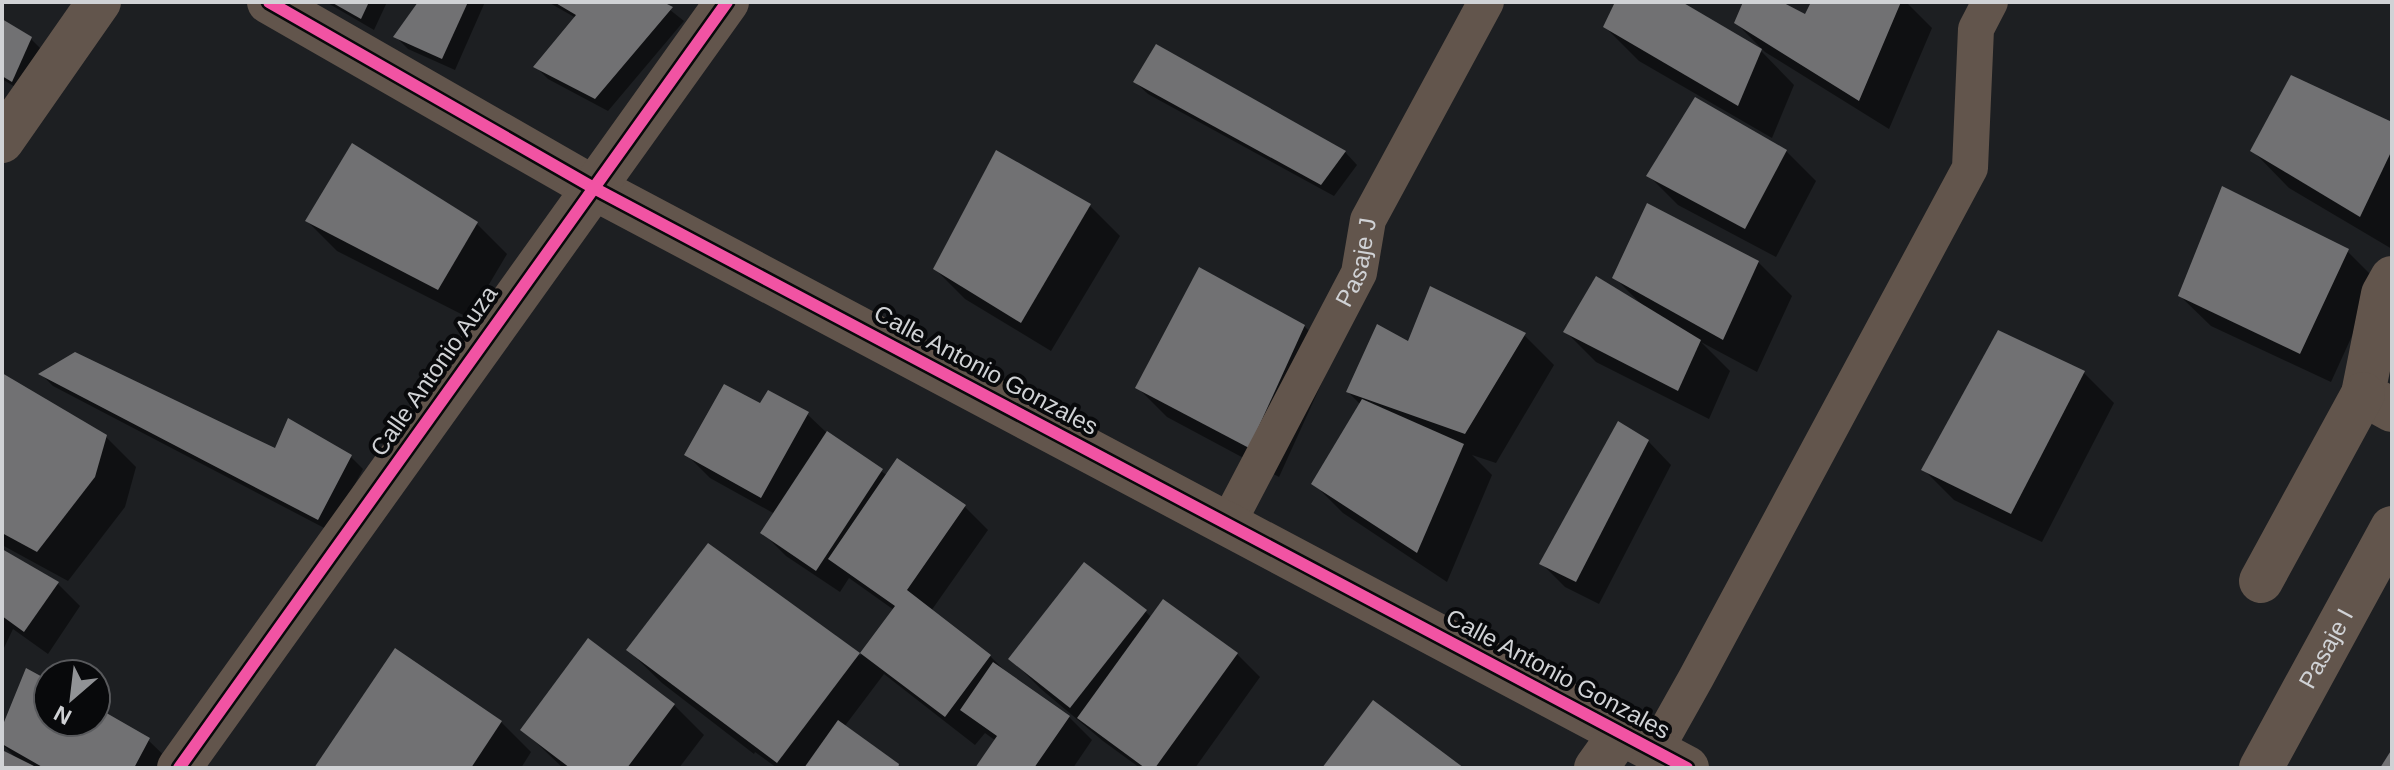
<svg xmlns="http://www.w3.org/2000/svg" width="2394" height="770" viewBox="0 0 2394 770" font-family="Arial,sans-serif">
  <style>
    .shadow { fill: #0007 }
    .building { fill: #717173 }
    .lines { fill: none; stroke-linecap: round; stroke-linejoin: round }
    .lane { stroke: #62554c; stroke-width: 36 }
    .street { stroke: #62554c; stroke-width: 44 }
    .cycleway-casing { stroke: #08090b; stroke-width: 17 }
    .cycleway { stroke: #f153a3; stroke-width: 12 }
    .labels { text-anchor: middle; stroke-width: 8; stroke-linejoin: round; paint-order: stroke }
    .street-label { font-size: 24px; fill: #d0d2d5; stroke: #08090b }
  </style>
  <rect width="100%" height="100%" fill="#1d1f22"/>
  <g class="shadow">
    <path d="M326,2H387L374,30Z"/>
    <path d="M420,2H485L455,70L408,49L396,37Z"/>
    <path d="M548,2H660L684,21L608,111L548,79L536,67L576,18Z"/>
    <path d="M1617,2H1678L1762,52L1794,85L1772,138L1639,61L1605,27Z"/>
    <path d="M1745,2H1777L1806,16L1813,2H1906L1932,28L1889,129L1765,52L1736,23Z"/>
    <path d="M2,22L31,39L43,51L25,93L2,79Z"/>
    <path d="M1135,82L1345,152L1357,165L1334,196L1148,94Z"/>
    <path d="M2392,124V249L2289,188L2253,151Z"/>
    <path d="M353,145L477,224L507,254L469,318L337,251L307,221Z"/>
    <path d="M1786,151L1816,181L1776,257L1678,205L1648,175Z"/>
    <path d="M1090,206L1120,236L1051,351L965,299L935,269Z"/>
    <path d="M2347,251L2377,281L2331,382L2211,326L2180,296Z"/>
    <path d="M1758,262L1792,296L1757,372L1701,342L1730,371L1709,419L1596,362L1566,332L1641,304L1615,278Z"/>
    <path d="M1304,326L1334,356L1279,477L1167,417L1137,387Z"/>
    <path d="M1524,335L1554,365L1496,463L1472,455L1492,475L1447,582L1343,513L1313,483L1361,405L1348,392L1409,344Z"/>
    <path d="M2084,373L2114,403L2042,542L1954,500L1924,470Z"/>
    <path d="M41,374L276,450L351,457L363,469L330,531L53,386Z"/>
    <path d="M2,375L106,437L136,467L125,507L68,581L2,545Z"/>
    <path d="M761,406L807,414L827,433L888,476L898,461L965,507L988,530L931,611L990,656L1011,677L1069,717L1092,740L1073,768H978L996,741L985,733L975,745L884,674L844,727L900,768H777L755,752L754,754L662,683L628,650L800,613L860,656L894,610L849,578L840,592L786,556L763,533L775,514L710,478L687,455Z"/>
    <path d="M1648,441L1671,465L1599,604L1565,587L1542,564Z"/>
    <path d="M2,552L57,583L80,606L48,654L13,629L2,652Z"/>
    <path d="M1145,611L1152,618L1237,654L1260,677L1195,768H1140L1103,741L1041,689L1011,659Z"/>
    <path d="M395,651L501,722L531,752L521,768H316Z"/>
    <path d="M48,683V722H96V710L148,740L177,768H2V752L17,759L2,744V732Z"/>
    <path d="M674,705L704,735L679,768H563L523,730Z"/>
  </g>
  <g class="building">
    <path d="M331,2H369L361,19Z"/>
    <path d="M418,2H468L442,59L393,37Z"/>
    <path d="M554,2H663L673,7L595,99L533,67L576,15Z"/>
    <path d="M1615,2H1682L1762,49L1738,106L1603,27Z"/>
    <path d="M1743,2H1782L1805,14L1811,2H1901L1859,101L1734,23Z"/>
    <path d="M2,19L32,37L12,82L2,76Z"/>
    <path d="M1156,44L1346,151L1321,185L1133,82Z"/>
    <path d="M2291,75L2392,122V150L2360,217L2250,151Z"/>
    <path d="M1695,97L1787,150L1745,229L1646,176Z"/>
    <path d="M352,143L478,222L438,290L305,221Z"/>
    <path d="M996,150L1091,204L1021,323L933,269Z"/>
    <path d="M2222,186L2349,249L2300,354L2178,296Z"/>
    <path d="M1647,203L1759,261L1723,340L1612,278Z"/>
    <path d="M1199,267L1305,325L1249,448L1135,388Z"/>
    <path d="M1596,276L1701,340L1678,391L1563,332Z"/>
    <path d="M1430,286L1526,333L1465,434L1346,392L1377,324L1408,341Z"/>
    <path d="M1998,330L2085,371L2011,514L1921,470Z"/>
    <path d="M75,352L275,448L288,418L352,455L318,520L38,374Z"/>
    <path d="M2,373L107,435L95,477L37,552L2,533Z"/>
    <path d="M724,384L760,403L768,390L809,412L761,498L684,455Z"/>
    <path d="M1362,399L1464,444L1417,553L1311,484Z"/>
    <path d="M1618,421L1649,440L1576,582L1539,564Z"/>
    <path d="M827,431L883,469L816,571L760,533Z"/>
    <path d="M897,458L966,505L907,590L991,655L945,717L860,653L895,606L828,559Z"/>
    <path d="M708,543L860,653L777,763L626,650Z"/>
    <path d="M2,549L59,582L24,632L2,616Z"/>
    <path d="M1084,562L1147,610L1070,708L1008,659Z"/>
    <path d="M1163,599L1238,653L1155,768H1145L1077,718Z"/>
    <path d="M588,638L675,704L627,768H570L520,730Z"/>
    <path d="M395,648L502,721L471,768H314Z"/>
    <path d="M993,662L1070,716L1034,768H975L997,736L960,710Z"/>
    <path d="M26,668L48,680V722H96V707L150,738L134,768H44L2,744V727Z"/>
    <path d="M1373,700L1464,768H1322Z"/>
    <path d="M838,720L899,764L898,768H804Z"/>
    <path d="M2392,749V768H2380Z"/>
    <path d="M2,750L38,768H2Z"/>
  </g>
  <g class="lines">
    <g class="lane">
      <path id="s1" d="M1228,523L1359,273L1368,220L1486,2"/>
      <path d="M1655,751L1696,678L1970,168L1976,29L1990,2"/>
    </g>
    <g class="street">
      <path d="M269,2L592,187L1687,768"/>
      <path d="M2,141L99,2"/>
      <path d="M2392,278L2383,294L2363,394L2392,410"/>
      <path d="M2261,581L2363,394"/>
      <path d="M179,768L727,2"/>
      <path d="M1596,768L1621,733"/>
      <path id="s2" d="M2261,768L2392,528"/>
    </g>
    <g class="cycleway-casing">
      <g id="cycleway">
        <path d="M269,2L592,187L1687,768"/>
        <path d="M179,768L727,2"/>
      </g>
    </g>
    <use href="#cycleway" class="cycleway"/>
  </g>
  <g class="labels">
    <g class="street-label">
      <text dy="8" stroke="none"><textPath href="#s1" startOffset="292">Pasaje J</textPath></text>
      <text transform="translate(986 370) rotate(28)" y="8">Calle Antonio Gonzales</text>
      <text transform="translate(434 371) rotate(-55)" y="8">Calle Antonio Auza</text>
      <text dy="8" stroke="none"><textPath href="#s2" startOffset="136">Pasaje I</textPath></text>
      <text transform="translate(1558 674) rotate(28)" y="8">Calle Antonio Gonzales</text>
    </g>
  </g>
  <rect width="2394" height="770" fill="none" stroke="#d0d2d5" stroke-width="8"/>
  <g transform="translate(72 698) rotate(208)"><circle r="38" fill="#08090b" stroke="#58595c" stroke-width="2"/>
  <path d="M0-6L14 30L0 20L-14 30Z" fill="#919396"/>
  <text y="-12" font-size="22" font-weight="bold" text-anchor="middle" fill="#d0d2d5">N</text>
  </g>
</svg>
